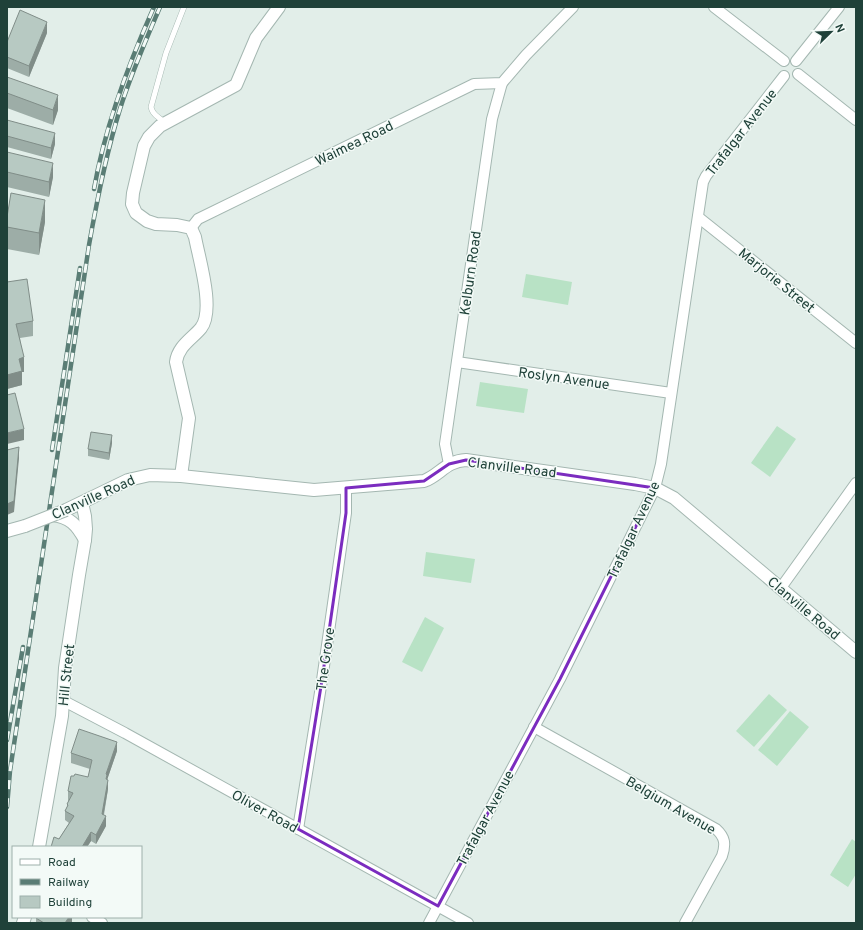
<svg xmlns="http://www.w3.org/2000/svg" width="863" height="930" viewBox="0 0 863 930" font-family="Overpass,sans-serif">
  <style>
    .pitch { fill: #b8e2c5 }
    .lines { fill: none; stroke-linecap: round; stroke-linejoin: round }
    .service-casing { stroke: #a4b7b1; stroke-width: 6 }
    .minor-casing { stroke: #a4b7b1; stroke-width: 12 }
    .tertiary-casing { stroke: #a4b7b1; stroke-width: 14 }
    .service { stroke: #fff; stroke-width: 5 }
    .minor { stroke: #fff; stroke-width: 10 }
    .tertiary { stroke: #fff; stroke-width: 12 }
    .rail-casing { stroke: #5a7d75; stroke-width: 4.5 }
    .rail { stroke: #f3faf7; stroke-width: 3; stroke-dasharray: 9; stroke-linecap: butt }
    .tertiary-bridge-casing { stroke: #a4b7b1; stroke-width: 14; stroke-linecap: butt }
    .tertiary-bridge { stroke: #fff; stroke-width: 12 }
    .wall { fill: #9dada7 }
    .shaded-wall { fill: #808d88 }
    .building { fill: #b7c9c2; stroke: #808d88 }
    .marked { fill: none; stroke: #7b2cbf; stroke-width: 3; stroke-linejoin: round }
    .labels { text-anchor: middle; stroke-width: 3; stroke-linejoin: round; paint-order: stroke }
    .street-label { font-size: 14px; fill: #1f4139; stroke: #f3faf7 }
  </style>
  <rect width="100%" height="100%" fill="#e2eee9"/>
  <g class="pitch">
    <path d="M526,274L572,282L568,305L522,297Z"/>
    <path d="M480,382L528,389L524,413L476,406Z"/>
    <path d="M777,426L796,439L770,477L751,463Z"/>
    <path d="M426,552L475,559L471,583L423,576Z"/>
    <path d="M425,617L444,628L422,672L402,662Z"/>
    <path d="M769,694L787,710L754,747L736,731Z"/>
    <path d="M790,711L809,727L777,766L758,750Z"/>
    <path d="M852,839L856,842V874L848,887L830,875Z"/>
  </g>
  <g class="lines">
    <g class="service-casing">
      <path id="service" d="M164,123C160,116 153,117 151,107L166,53L184,7"/>
    </g>
    <g class="minor-casing">
      <g id="minor">
        <path d="M714,7L784,61"/>
        <path d="M796,61L839,7"/>
        <path d="M798,74L856,120"/>
        <path d="M698,217L856,343"/>
        <path d="M191,228L198,219L474,84L502,83L526,55L573,7"/>
        <path d="M457,362L671,393"/>
        <path d="M449,464L445,444L492,119L502,83"/>
        <path d="M780,589L856,483"/>
        <path d="M62,700L125,733L468,923"/>
        <path d="M534,727L716,829C725,837 726,844 722,856L685,923"/>
        <path d="M298,829L322,680L346,513V488"/>
        <path d="M92,917L102,923"/>
        <path d="M429,923L560,679L655,488L661,464L703,182L706,176L784,76"/>
      </g>
    </g>
    <g class="tertiary-casing">
      <g id="tertiary">
        <path d="M181,476L189,418L176,362C178,346 192,339 201,328C215,310 199,259 195,237L191,228L177,225L156,224L147,221L136,213L132,204L133,193L144,146L149,137L160,126L236,85L256,38L279,7"/>
        <path d="M66,510L128,480L150,475L181,476L314,490L424,481C440,475 446,461 466,460L635,484L655,488L674,498L856,652"/>
        <path d="M52,515C70,517 77,525 85,540"/>
        <path d="M7,531L25,526"/>
        <path d="M39,847L62,716L65,668L79,575L85,540L86,529L85,516L82,503"/>
        <path d="M23,923L25,917"/>
      </g>
    </g>
    <use href="#service" class="service"/>
    <use href="#minor" class="minor"/>
    <use href="#tertiary" class="tertiary"/>
    <g class="rail-casing">
      <g id="rail">
        <path d="M94,189C105,126 128,65 154,7"/>
        <path d="M52,450L80,268"/>
        <path d="M7,740L23,647"/>
        <path d="M7,807L10,771L89,245C97,200 106,154 120,109C131,74 146,40 160,7"/>
      </g>
    </g>
    <use href="#rail" class="rail"/>
    <g class="tertiary-bridge-casing">
      <path id="tertiary-bridge" d="M25,526L66,510"/>
    </g>
    <use href="#tertiary-bridge" class="tertiary-bridge"/>
  </g>
  <g class="wall">
    <path d="M47,33L29,77L7,68V42Z"/>
    <path d="M7,77L58,110L53,125L7,108Z"/>
    <path d="M7,120L55,144L51,159L7,147Z"/>
    <path d="M7,152L53,177L49,197L7,187Z"/>
    <path d="M45,222L39,255L7,249V227Z"/>
    <path d="M7,282L33,321V336L20,338L24,372H22V385L7,389Z"/>
    <path d="M112,443L109,460L88,456V449Z"/>
    <path d="M117,751L107,780L108,789L104,815L106,826L96,844L91,841L87,847H51L59,839L69,823L65,820V811L67,807V804L69,801H68V791L88,777L90,769L71,763V753Z"/>
    <path d="M72,917V923H36V918Z"/>
  </g>
  <g class="shaded-wall">
    <path d="M47,22V33L29,77V66Z"/>
    <path d="M58,95V110L53,125V110Z"/>
    <path d="M55,133V144L51,159V148Z"/>
    <path d="M53,163V177L49,197V182Z"/>
    <path d="M45,200V222L39,255V233Z"/>
    <path d="M24,357V372H22V385L7,389V375L19,359Z"/>
    <path d="M24,429V440L7,444V433Z"/>
    <path d="M112,435V443L109,460V453Z"/>
    <path d="M19,447V458L14,512L7,515V504Z"/>
    <path d="M117,742V751L107,780L106,789V774Z"/>
    <path d="M108,780V789L102,823V814Z"/>
    <path d="M106,816V826L96,844V835Z"/>
    <path d="M91,832V841L87,847H82Z"/>
    <path d="M69,917H72V923H65Z"/>
  </g>
  <g class="building">
    <path d="M20,10L47,22L29,66L7,57V42Z"/>
    <path d="M7,77L58,95L53,110L7,93Z"/>
    <path d="M7,120L55,133L51,148L7,136Z"/>
    <path d="M7,152L53,163L49,182L7,172Z"/>
    <path d="M11,193L45,200L39,233L7,227V217Z"/>
    <path d="M27,279L33,321L16,324L24,357L19,359L22,371L7,375V282Z"/>
    <path d="M15,393L24,429L7,433V395Z"/>
    <path d="M91,432L112,435L109,453L88,449Z"/>
    <path d="M19,447L14,501L7,504V450Z"/>
    <path d="M79,729L117,742L106,774L107,775L106,779L108,780L102,814L106,816L96,835L91,832L82,847H51L54,837L59,839L74,816L65,811L68,805L67,804L73,793L68,791L71,776H74L75,774L88,777L92,760L71,753Z"/>
    <path d="M36,917H69L65,923H44L36,918Z"/>
  </g>
  <path class="marked" d="M466,460L655,488L560,679L438,906L298,829L322,680L346,513V488L424,481L449,464Z"/>
  <g class="labels">
    <g class="street-label">
      <text transform="translate(741 132) rotate(-52)" y="5">Trafalgar Avenue</text>
      <text transform="translate(354 143) rotate(-26)" y="5">Waimea Road</text>
      <text transform="translate(470 273) rotate(-82)" y="5">Kelburn Road</text>
      <text transform="translate(777 280) rotate(39)" y="5">Marjorie Street</text>
      <text transform="translate(564 378) rotate(8)" y="5">Roslyn Avenue</text>
      <text transform="translate(512 467) rotate(7)" y="5">Clanville Road</text>
      <text transform="translate(93 497) rotate(-24)" y="5">Clanville Road</text>
      <text transform="translate(633 530) rotate(-65)" y="5">Trafalgar Avenue</text>
      <text transform="translate(804 608) rotate(40)" y="5">Clanville Road</text>
      <text transform="translate(325 659) rotate(-82)" y="5">The Grove</text>
      <text transform="translate(66 675) rotate(-84)" y="5">Hill Street</text>
      <text transform="translate(671 805) rotate(30)" y="5">Belgium Avenue</text>
      <text transform="translate(265 811) rotate(29)" y="5">Oliver Road</text>
      <text transform="translate(485 818) rotate(-62)" y="5">Trafalgar Avenue</text>
    </g>
  </g>
  <rect width="863" height="930" fill="none" stroke="#1f4139" stroke-width="16"/>
  <rect x="12" y="846" width="130" height="72" fill="#f3faf7" stroke="#9eb0ab"/>
  <rect x="20" y="859" width="20" height="6" fill="#ffffff" stroke="#9eb0ab"/>
  <text x="48" y="866" font-size="12" fill="#1f4139">Road</text>
  <rect x="20" y="879" width="20" height="6" fill="#5a7d75" stroke="#9eb0ab"/>
  <text x="48" y="886" font-size="12" fill="#1f4139">Railway</text>
  <rect x="20" y="896" width="20" height="12" fill="#b7c9c2" stroke="#9eb0ab"/>
  <text x="48" y="906" font-size="12" fill="#1f4139">Building</text>
  <g transform="translate(831 32) rotate(67)" stroke="#f3faf7" stroke-width="3" paint-order="stroke">
  <path d="M0-3L7 15L0 10L-7 15Z" fill="#1f4139"/>
  <text y="-6" font-size="11" font-weight="bold" text-anchor="middle" fill="#1f4139">N</text>
  </g>
</svg>
